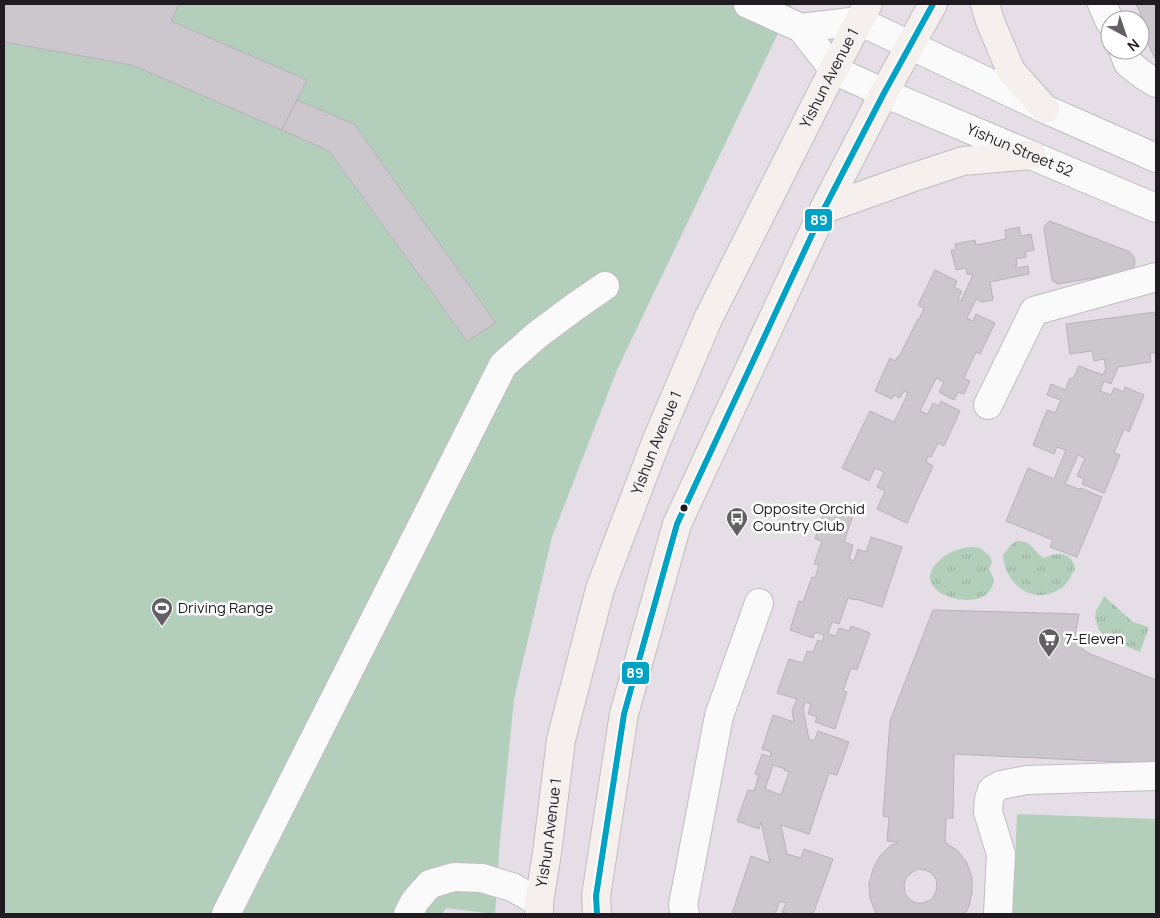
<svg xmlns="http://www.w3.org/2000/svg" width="1160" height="918" viewBox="0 0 1160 918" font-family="Manrope,sans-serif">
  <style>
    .grass { fill: #b3cfbc }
    .park { fill: url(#park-tufts) }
    .building { fill: #ccc7cd; stroke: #b7b1b8; fill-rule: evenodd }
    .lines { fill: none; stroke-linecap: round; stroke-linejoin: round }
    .minor-casing { stroke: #c1bcc2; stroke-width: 30 }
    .major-casing { stroke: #c0bdc1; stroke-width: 30 }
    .minor { stroke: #fbfafb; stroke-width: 28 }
    .major { stroke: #f5efee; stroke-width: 28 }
    .bus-1-casing { stroke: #fff; stroke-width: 10 }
    .bus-1 { stroke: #02a2c5; stroke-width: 6 }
    .bus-dot { fill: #1f1b20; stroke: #fff; stroke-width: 2 }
    .labels { text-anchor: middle; stroke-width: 5; stroke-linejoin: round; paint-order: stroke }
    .street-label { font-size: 15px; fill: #1f1b20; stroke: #fff }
    .poi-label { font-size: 15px; fill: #1f1b20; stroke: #fff; text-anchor: start }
    .line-badge { stroke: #fff; stroke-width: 2 }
    .badge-label { font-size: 14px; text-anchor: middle; font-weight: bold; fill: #fff }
  </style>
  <defs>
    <pattern id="park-tufts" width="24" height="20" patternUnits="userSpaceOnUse" patternTransform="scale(1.25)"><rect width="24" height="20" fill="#b3cfbc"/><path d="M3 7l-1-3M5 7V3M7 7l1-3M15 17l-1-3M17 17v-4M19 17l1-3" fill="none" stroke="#9ab1a1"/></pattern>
  </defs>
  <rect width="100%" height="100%" fill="#e5dee6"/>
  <g class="grass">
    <path d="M4,4H792L617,370L552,537L514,699L500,840L495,914L446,908L442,914H4Z"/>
    <path d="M1017,814L1156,819V914H1013Z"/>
  </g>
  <g class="park">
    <path d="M1016,541C1032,540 1033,551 1044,558C1057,552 1072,551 1075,569C1072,574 1069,581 1065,585C1038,609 1005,587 1003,555L1010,546Z"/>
    <path d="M972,547L980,548L990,556L992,562L989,569L994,579C993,584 992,589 988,593C968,612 905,589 941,559C950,551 959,548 972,547Z"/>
    <path d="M1104,596L1133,622L1149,627L1140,652L1105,637L1099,630L1095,618L1096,611Z"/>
  </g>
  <g class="building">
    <path d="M4,4H179L171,21L307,80L282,130L132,65L4,42Z"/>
    <path d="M1136,4H1156V60L1145,38L1150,35Z"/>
    <path d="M297,100L354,124L496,323L467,341L329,151L282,130Z"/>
    <path d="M1050,221L1130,252L1134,257L1135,263L1133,268L1129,272L1058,284L1052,280L1044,229L1046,224Z"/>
    <path d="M1019,227L1021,236L1031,234L1034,250L1025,252L1026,257L1016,259L1017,266L1015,265L1016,268L1028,266L1029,274L990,282L993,300L982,302L976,299L967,318L973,321L976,314L995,323L980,354L976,352L964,378L970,381L964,394L958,392L954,400L939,392L944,382L936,378L920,411L928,414L933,403L939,406L941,401L960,411L944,446L938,443L931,457L928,456L926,462L933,466L907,523L877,509L885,491L877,487L884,472L875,468L869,481L842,468L870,411L894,422L908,393L904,391L900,398L894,395L892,399L875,391L890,358L895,361L898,356L899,357L918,319L919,320L924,308L918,305L935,270L957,281L954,287L962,291L958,299L961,301L973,275L967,274L966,268L956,270L951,250H956L955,244L975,240L976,245L1006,239L1005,230Z"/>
    <path d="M1156,312V353H1150L1151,362L1118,367L1111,384L1104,381L1100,391L1111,395L1114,388L1124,392L1125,387L1144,395L1129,432L1124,429L1114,453L1120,455L1104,493L1082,484L1084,479L1077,476L1085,458L1078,455L1065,484L1079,489L1080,488L1102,497L1077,557L1050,547L1053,540L1006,521L1028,468L1054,479L1066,450L1057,447L1054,454L1033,445L1047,410L1055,413L1061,400L1047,395L1051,384L1065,390L1070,378L1073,379L1079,366L1103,375L1106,368L1104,359L1094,361L1092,351L1070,354L1066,324Z"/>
    <path d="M826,506L853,515L844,542L853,545L849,559L854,561L858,549L866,552L871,537L902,547L882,607L856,599V600L848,598L839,624L832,622L828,634L836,636L839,628L849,631L851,626L870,633L857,670L851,668L843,691L847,692L835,729L815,722L817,717L808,714L811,704L805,702L803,709L809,739L814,741L818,731L849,742L837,775L829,773L809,834L781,825L787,854L801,858L804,849L833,859L813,914H789L782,912L786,903L780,901L775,914H732L751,856L770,863L761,822L759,829L737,821L748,790L754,791L759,775L755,774L762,754L770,757L771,752L762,749L773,715L794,722L792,711L797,699L777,693L789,659L803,663L807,651L813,652L818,640L822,642L824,635L815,632L813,638L790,630L799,601L803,602L812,577L815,578L819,565L814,564L822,541L815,539ZM773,765L785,769L784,770L789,772L781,795L765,789Z"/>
    <path d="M933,610L1079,614L1075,635L1079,646L1088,653L1156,680V762L1152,764L1141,763L954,754L953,818H946L945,842L958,851L967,863L972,877V892L969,906L965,914H876L870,898L869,884L873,869L880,856L890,846L898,842L887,841L889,817L883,816L890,721ZM918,869L925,870L932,873L936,879L937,887L935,894L931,900L923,903H916L909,899L905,893L904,885L906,878L911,873Z"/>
  </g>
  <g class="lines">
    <g class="minor-casing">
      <g id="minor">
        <path id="s1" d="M748,4L801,28L834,70L884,93L1156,208"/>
        <path d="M1102,4L1110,22"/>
        <path d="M801,28L859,21L1045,109L1156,158"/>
        <path d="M1123,50L1128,63L1143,75L1156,83"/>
        <path d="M988,405L1034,311L1156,277"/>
        <path d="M226,914L503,365L537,335L576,306L605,286"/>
        <path d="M408,914L415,901L430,884L454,877L482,878L512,887L539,902"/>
        <path d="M685,914L683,905L719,716L759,603"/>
        <path d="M998,914L1001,854L988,812L989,799L992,790L1001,785L1027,780L1156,776"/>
      </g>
    </g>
    <g class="major-casing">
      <g id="major">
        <path d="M985,4L990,21L1011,71L1045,109"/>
        <path d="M824,209L911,178L963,161L1032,155"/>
        <path id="s2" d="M539,914V902L547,853L561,740L600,589L656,442L708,319L825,86L868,4"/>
        <path d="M597,914L596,896L624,714L677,524L824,209L884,93L933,4"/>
      </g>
    </g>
    <use href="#minor" class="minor"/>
    <use href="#major" class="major"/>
    <g class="bus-1-casing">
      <path id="bus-1" d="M597,914L596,896L624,714L677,524L824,209L884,93L933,4"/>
    </g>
    <use href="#bus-1" class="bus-1"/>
  </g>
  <defs>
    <g id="bus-pin" transform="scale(1.125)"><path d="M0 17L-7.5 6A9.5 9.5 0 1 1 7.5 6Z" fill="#645f65" stroke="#fff"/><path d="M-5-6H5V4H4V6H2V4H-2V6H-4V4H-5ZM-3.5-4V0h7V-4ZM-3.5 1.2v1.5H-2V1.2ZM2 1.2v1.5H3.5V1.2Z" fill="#fff"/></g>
    <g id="stadium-pin" transform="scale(1.125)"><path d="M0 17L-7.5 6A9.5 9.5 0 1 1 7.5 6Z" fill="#645f65" stroke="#fff"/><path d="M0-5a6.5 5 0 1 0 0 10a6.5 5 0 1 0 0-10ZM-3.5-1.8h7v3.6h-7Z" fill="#fff"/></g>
    <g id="supermarket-pin" transform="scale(1.125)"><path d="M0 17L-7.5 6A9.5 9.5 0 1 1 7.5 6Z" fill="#645f65" stroke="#fff"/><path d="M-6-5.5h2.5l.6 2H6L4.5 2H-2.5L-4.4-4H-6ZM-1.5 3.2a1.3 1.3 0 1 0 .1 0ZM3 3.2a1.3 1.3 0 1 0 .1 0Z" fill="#fff"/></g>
  </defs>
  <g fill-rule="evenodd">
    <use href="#bus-pin" x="737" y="518"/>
    <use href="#stadium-pin" x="162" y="608"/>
    <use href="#supermarket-pin" x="1049" y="639"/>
  </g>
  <circle class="bus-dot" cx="684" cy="508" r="4.5"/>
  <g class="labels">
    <g class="street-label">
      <text dy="5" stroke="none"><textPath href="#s2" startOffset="892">Yishun Avenue 1</textPath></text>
      <text dy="5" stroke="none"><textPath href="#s1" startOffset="314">Yishun Street 52</textPath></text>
      <text dy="5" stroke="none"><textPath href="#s2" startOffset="488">Yishun Avenue 1</textPath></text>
      <text dy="5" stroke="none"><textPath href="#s2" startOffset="82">Yishun Avenue 1</textPath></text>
    </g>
    <g class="poi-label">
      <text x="753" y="514">Opposite Orchid<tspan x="753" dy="17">Country Club</tspan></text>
      <text x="178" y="613">Driving Range</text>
      <text x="1065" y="644">7-Eleven</text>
    </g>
  </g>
  <g class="line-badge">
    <rect x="804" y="208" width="29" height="24" rx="5" fill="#02a2c5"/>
    <rect x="621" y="661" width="29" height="24" rx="5" fill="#02a2c5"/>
  </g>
  <g class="badge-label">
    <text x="819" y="225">89</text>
    <text x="635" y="678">89</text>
  </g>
  <rect width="1160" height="918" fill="none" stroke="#1f1b20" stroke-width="10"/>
  <g transform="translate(1125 35) rotate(140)"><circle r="24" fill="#ffffff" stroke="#a5a4a6"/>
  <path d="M0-4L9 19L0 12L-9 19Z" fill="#645f65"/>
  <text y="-8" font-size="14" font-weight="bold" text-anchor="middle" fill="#1f1b20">N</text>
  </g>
</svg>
